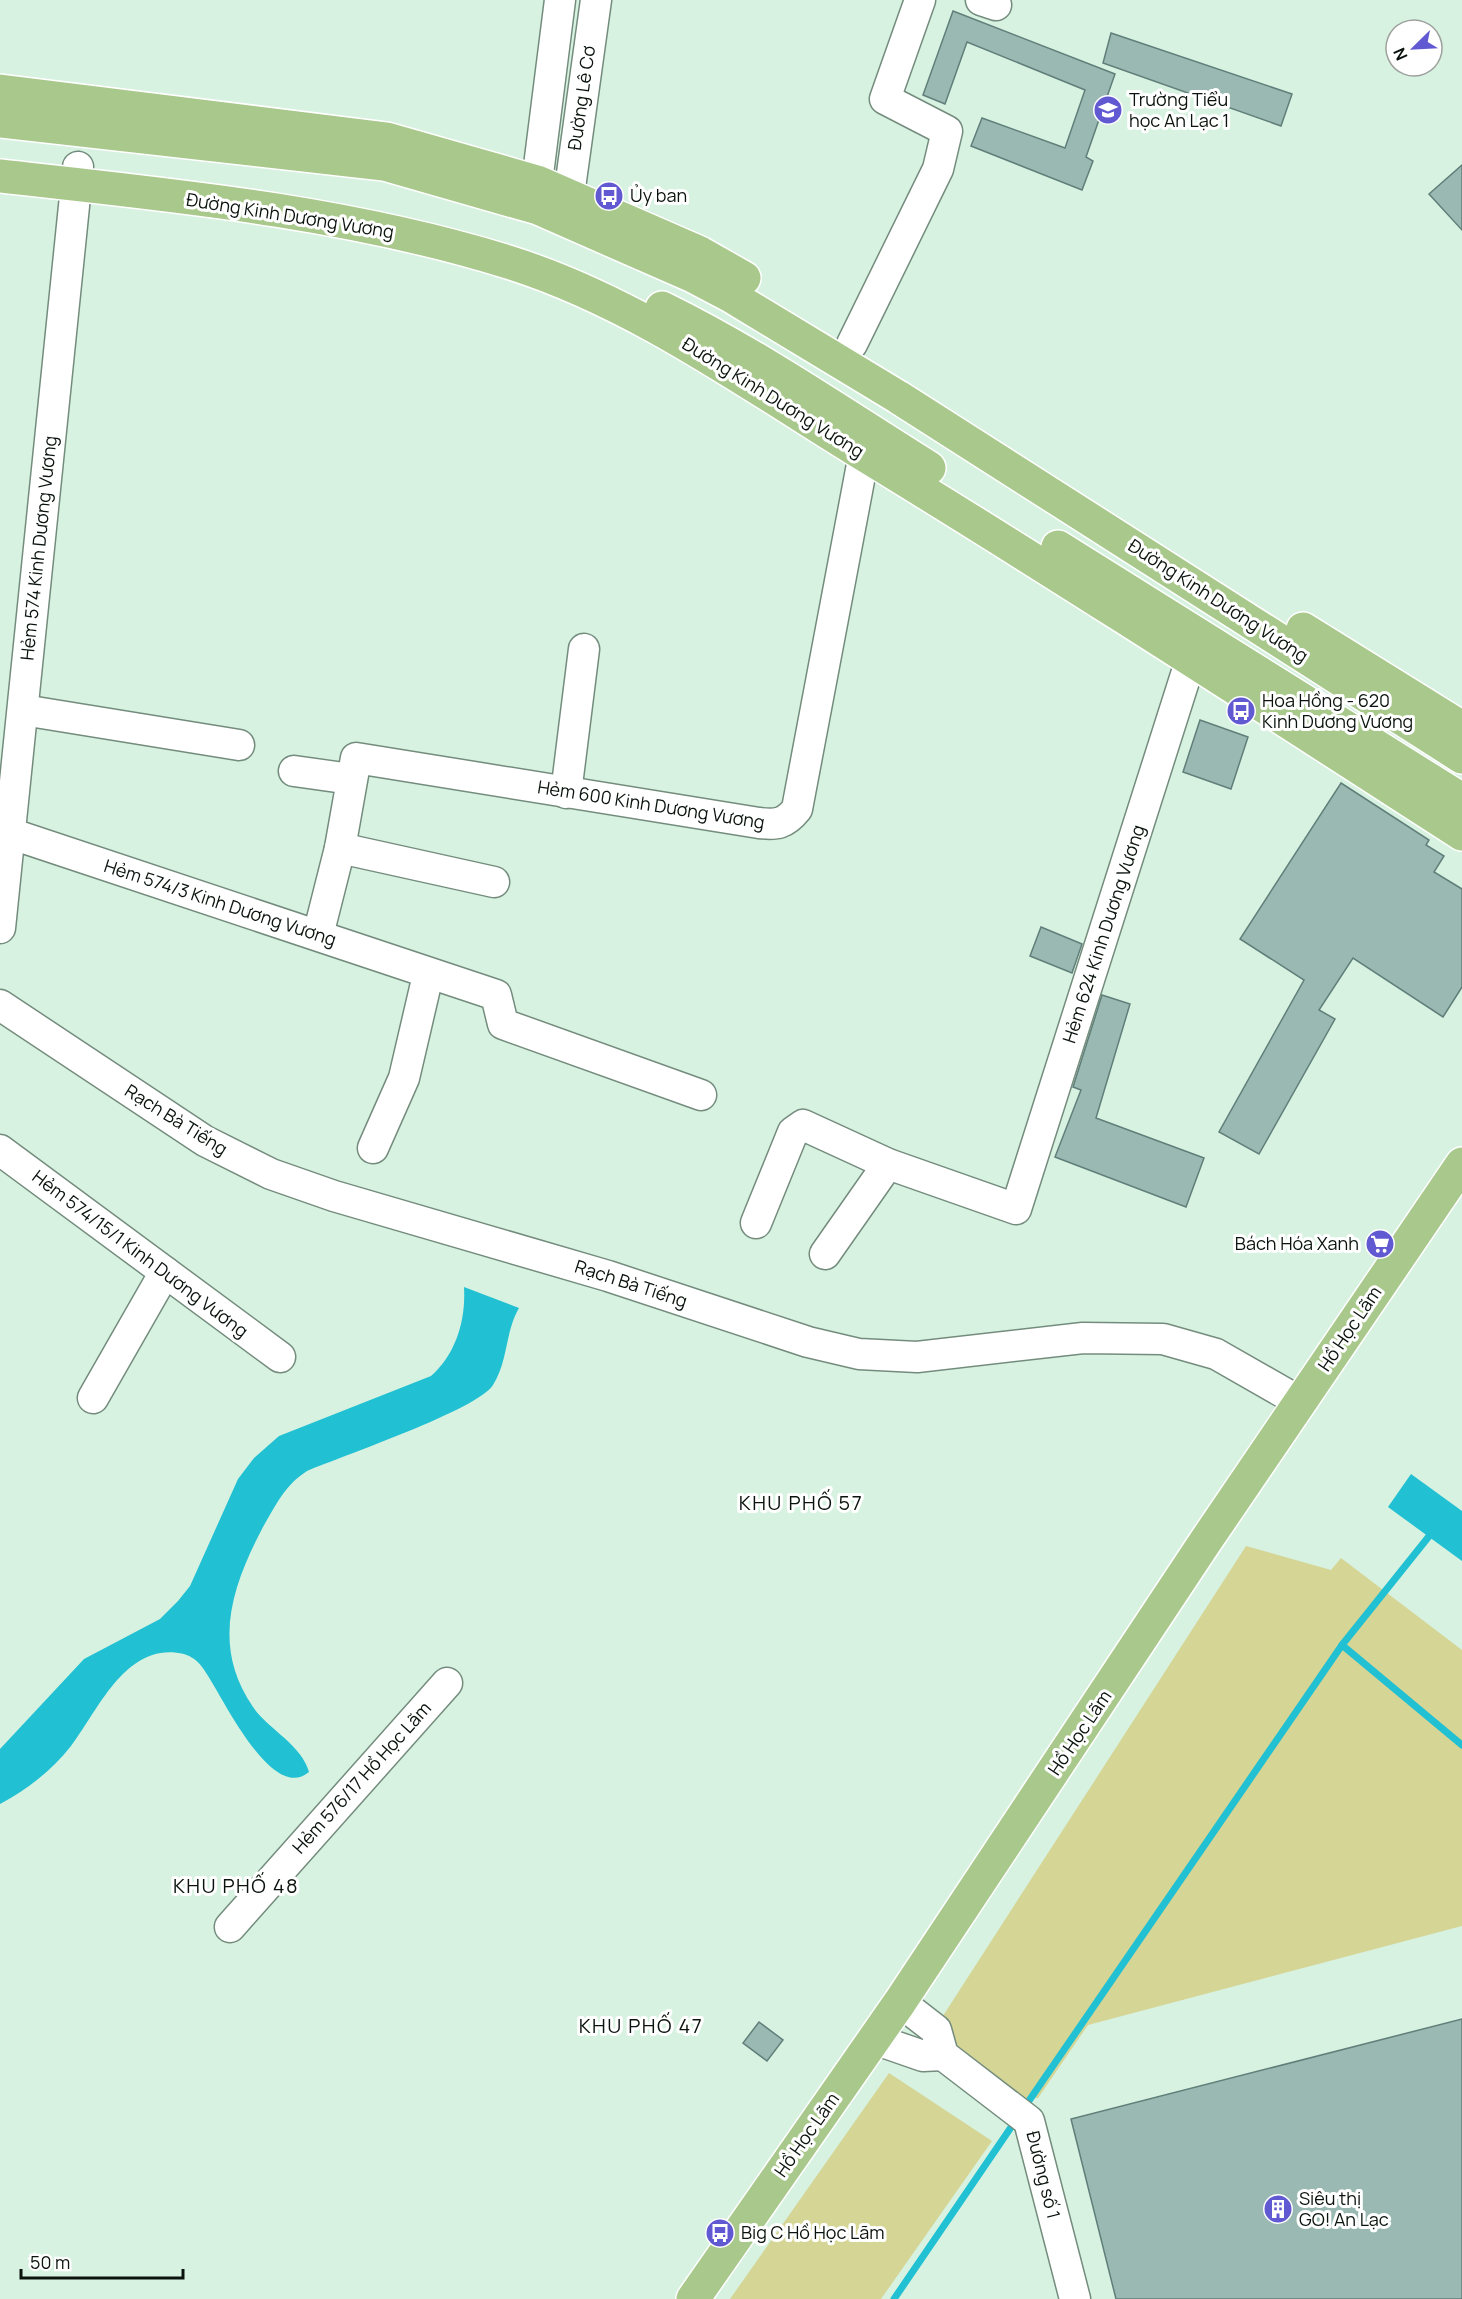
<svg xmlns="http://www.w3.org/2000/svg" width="1462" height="2299" viewBox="0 0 1462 2299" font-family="Manrope,sans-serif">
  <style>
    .green { fill: #d5d595 }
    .water { fill: #21c0d2 }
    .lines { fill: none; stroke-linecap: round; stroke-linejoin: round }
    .stream { stroke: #21c0d2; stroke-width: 7 }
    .building { fill: #99b9b2; stroke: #617f7a; stroke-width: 1.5 }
    .minor-casing { stroke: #748c7d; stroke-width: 33 }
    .major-casing { stroke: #fff; stroke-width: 36 }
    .minor { stroke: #fff; stroke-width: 30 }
    .major { stroke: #a9c88c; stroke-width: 33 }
    .labels { text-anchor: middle; stroke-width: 6; stroke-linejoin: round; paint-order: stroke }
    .street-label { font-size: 18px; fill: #0a130d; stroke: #fff }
    .poi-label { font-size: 18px; fill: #0a130d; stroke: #fff; text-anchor: start }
    .neighbourhood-label { font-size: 20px; letter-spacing: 1.5px; fill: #0a130d; stroke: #fff }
  </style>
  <rect width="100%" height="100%" fill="#d8f2e1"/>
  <g class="green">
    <path d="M1246,1546L1331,1570L1341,1558L1462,1650V1926L1088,2025L1038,2098L1013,2099L946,2050L939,2022Z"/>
    <path d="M889,2073L992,2141L881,2299H730Z"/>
  </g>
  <g class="water">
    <path d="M464,1287L519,1308C505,1332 508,1362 493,1385C477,1410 342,1456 307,1471C285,1485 276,1505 263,1527C232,1586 211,1646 253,1707C268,1729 302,1745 309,1772C270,1805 219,1688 202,1667C198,1661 191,1656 184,1654C126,1640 98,1711 71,1746C52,1770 27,1790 0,1804V1749L84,1659L160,1619L178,1601L190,1586L238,1479L254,1458L279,1436L431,1376C456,1354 466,1320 464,1287Z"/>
    <path d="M1411,1474L1462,1511V1561L1388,1507Z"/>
  </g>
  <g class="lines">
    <g class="stream">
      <path d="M1342,1645L1462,1745"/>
      <path d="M1024,2108L1342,1645L1434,1530"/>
      <path d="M894,2299L1016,2120"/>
    </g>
  </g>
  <g class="building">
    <path d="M953,11L1115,74L1086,157L1093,161L1082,190L971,146L982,118L1065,148L1085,90L967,42L945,104L923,95Z"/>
    <path d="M1111,33L1292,94L1281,126L1103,63Z"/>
    <path d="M1462,165V230L1429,194Z"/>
    <path d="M1200,720L1248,737L1231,789L1183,772Z"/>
    <path d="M1341,783L1429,840L1426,845L1444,856L1434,872L1462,889V987L1443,1017L1353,958L1319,1010L1335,1019L1259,1154L1219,1132L1304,980L1240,939Z"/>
    <path d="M1041,927L1082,944L1072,973L1030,956Z"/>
    <path d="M1102,995L1130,1004L1096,1118L1204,1158L1186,1207L1055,1157L1081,1090L1073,1087Z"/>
    <path d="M1462,2019V2299H1116L1071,2119Z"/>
    <path d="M759,2022L783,2040L767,2061L743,2043Z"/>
  </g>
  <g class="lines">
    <g class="minor-casing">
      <g id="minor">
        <path d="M981,0L996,5"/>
        <path d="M537,182L560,0"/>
        <path d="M569,195L596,0"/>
        <path d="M852,344L938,169L947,131L885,99L920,0"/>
        <path d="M23,710L239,745"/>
        <path d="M294,771L351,779"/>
        <path d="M566,793L584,649"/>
        <path d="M0,830L496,995L503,1024L701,1095"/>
        <path d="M340,848L494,882"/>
        <path d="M0,928L78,167"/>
        <path d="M318,935L340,848L356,758L759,823C777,825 785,824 797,809L864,454"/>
        <path d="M0,1005L205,1141L271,1174L334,1196L608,1276L808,1342L859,1354L917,1357L1083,1338L1163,1339L1216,1354L1300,1402"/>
        <path d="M373,1148L404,1078L428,975"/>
        <path d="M0,1150L280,1357"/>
        <path d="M756,1223L793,1132L803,1125L888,1164L1016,1209L1191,659"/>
        <path d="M825,1254L888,1164"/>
        <path d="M93,1398L165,1272"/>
        <path d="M230,1927L447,1683"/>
        <path d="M900,2002L936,2030L943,2055L1029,2121L1075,2299"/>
        <path d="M874,2039L923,2056L943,2055"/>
      </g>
    </g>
    <g class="major-casing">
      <g id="major">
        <path d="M0,91L387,139L537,182L700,253L744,278"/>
        <path d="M0,121L384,164L538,208L693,276L731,296L898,397L1462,757"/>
        <path d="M0,176C170,195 344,211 508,262C633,301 743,380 853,448C1058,573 1260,704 1462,834"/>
        <path d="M662,308C756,354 841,413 929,468"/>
        <path d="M1058,547L1462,800"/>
        <path d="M1303,629L1462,728"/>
        <path d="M693,2299L900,2002L1205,1542L1462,1164"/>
      </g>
    </g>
    <use href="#minor" class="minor"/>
    <use href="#major" class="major"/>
  </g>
  <defs>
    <g id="school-disc" transform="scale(1.5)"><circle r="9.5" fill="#6159d2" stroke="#fff"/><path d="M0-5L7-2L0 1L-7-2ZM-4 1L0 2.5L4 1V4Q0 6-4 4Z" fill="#fff"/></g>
    <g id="bus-disc" transform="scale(1.5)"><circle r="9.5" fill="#6159d2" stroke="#fff"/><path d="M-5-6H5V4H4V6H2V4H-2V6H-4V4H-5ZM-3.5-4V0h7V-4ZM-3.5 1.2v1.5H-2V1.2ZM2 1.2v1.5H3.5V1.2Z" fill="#fff"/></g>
    <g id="supermarket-disc" transform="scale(1.5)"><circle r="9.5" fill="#6159d2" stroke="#fff"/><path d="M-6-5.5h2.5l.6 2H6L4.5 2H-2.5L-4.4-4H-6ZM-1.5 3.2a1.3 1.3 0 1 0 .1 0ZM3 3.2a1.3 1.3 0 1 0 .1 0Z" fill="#fff"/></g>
    <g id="building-disc" transform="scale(1.5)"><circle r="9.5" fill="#6159d2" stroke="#fff"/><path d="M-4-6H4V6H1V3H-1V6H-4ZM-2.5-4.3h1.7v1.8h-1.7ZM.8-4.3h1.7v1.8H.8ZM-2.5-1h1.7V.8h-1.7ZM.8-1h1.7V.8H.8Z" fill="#fff"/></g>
  </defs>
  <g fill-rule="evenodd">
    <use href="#school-disc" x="1108" y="110"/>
    <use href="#bus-disc" x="609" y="196"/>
    <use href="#bus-disc" x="1241" y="711"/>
    <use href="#supermarket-disc" x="1380" y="1244"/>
    <use href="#building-disc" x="1278" y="2209"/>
    <use href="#bus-disc" x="720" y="2233"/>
  </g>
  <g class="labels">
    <g class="street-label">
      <text transform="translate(582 98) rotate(-82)" y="6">Đường Lê Cơ</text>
      <text transform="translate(290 216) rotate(9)" y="6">Đường Kinh Dương Vương</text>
      <text transform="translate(773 398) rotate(32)" y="6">Đường Kinh Dương Vương</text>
      <text transform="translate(39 548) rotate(-84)" y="6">Hẻm 574 Kinh Dương Vương</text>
      <text transform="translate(1218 601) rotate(33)" y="6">Đường Kinh Dương Vương</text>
      <text transform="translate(651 805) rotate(9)" y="6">Hẻm 600 Kinh Dương Vương</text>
      <text transform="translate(220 903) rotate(18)" y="6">Hẻm 574/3 Kinh Dương Vương</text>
      <text transform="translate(1104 934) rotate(-72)" y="6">Hẻm 624 Kinh Dương Vương</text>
      <text transform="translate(176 1120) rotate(32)" y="6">Rạch Bà Tiếng</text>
      <text transform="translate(140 1254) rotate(37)" y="6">Hẻm 574/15/1 Kinh Dương Vương</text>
      <text transform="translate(631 1284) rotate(18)" y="6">Rạch Bà Tiếng</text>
      <text transform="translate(1350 1329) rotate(-56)" y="6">Hồ Học Lãm</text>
      <text transform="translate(1080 1733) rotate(-56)" y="6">Hồ Học Lãm</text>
      <text transform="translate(362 1778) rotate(-48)" y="6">Hẻm 576/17 Hồ Học Lãm</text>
      <text transform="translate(807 2135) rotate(-55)" y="6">Hồ Học Lãm</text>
      <text transform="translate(1043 2175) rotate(76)" y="6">Đường số 1</text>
    </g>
    <g class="poi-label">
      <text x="1129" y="106">Trường Tiểu<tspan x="1129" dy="21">học An Lạc 1</tspan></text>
      <text x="630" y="202">Ủy ban</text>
      <text x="1262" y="707">Hoa Hồng - 620<tspan x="1262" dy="21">Kinh Dương Vương</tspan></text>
      <text x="1359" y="1250" text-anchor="end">Bách Hóa Xanh</text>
      <text x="1299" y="2205">Siêu thị<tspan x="1299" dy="21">GO! An Lạc</tspan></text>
      <text x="741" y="2239">Big C Hồ Học Lãm</text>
    </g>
    <g class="neighbourhood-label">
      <text x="801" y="1510">KHU PHỐ 57</text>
      <text x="236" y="1893">KHU PHỐ 48</text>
      <text x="641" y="2033">KHU PHỐ 47</text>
    </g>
  </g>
  <g transform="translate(1414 48) rotate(246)"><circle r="28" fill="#ffffff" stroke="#9da19e" stroke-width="1.5"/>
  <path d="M0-4.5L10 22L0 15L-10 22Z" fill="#6159d2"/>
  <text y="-9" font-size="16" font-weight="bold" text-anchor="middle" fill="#0a130d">N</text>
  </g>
  <path d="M21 2269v9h162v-9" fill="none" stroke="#0a130d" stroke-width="3"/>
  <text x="30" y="2269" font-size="18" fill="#0a130d" stroke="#ffffff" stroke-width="4.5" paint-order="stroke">50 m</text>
</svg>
